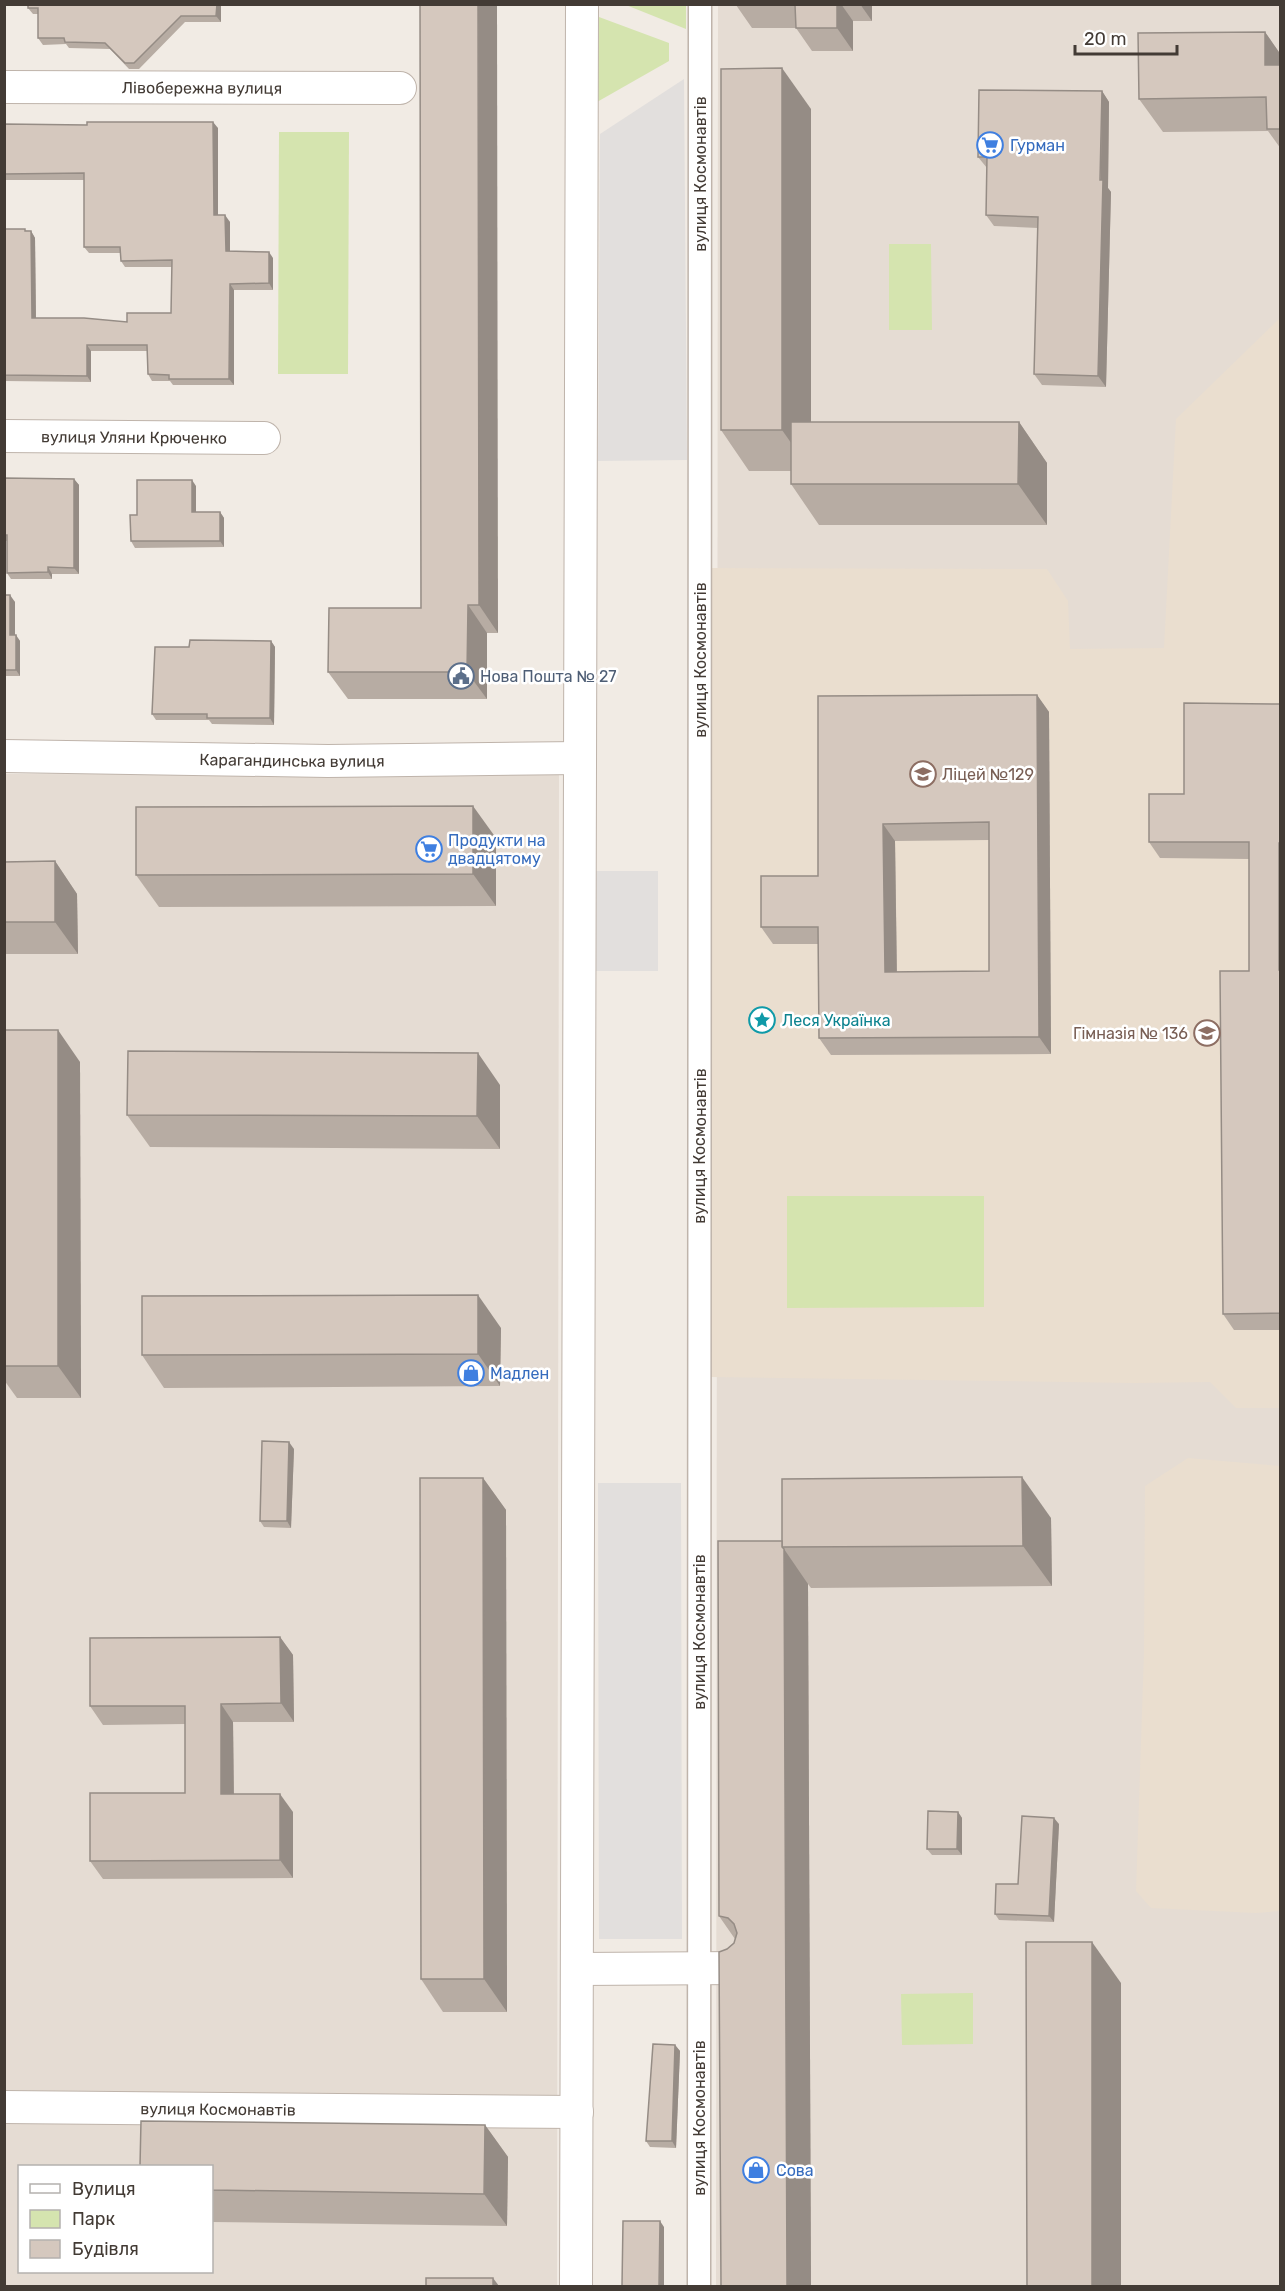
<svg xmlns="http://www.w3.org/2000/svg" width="1285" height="2291" viewBox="0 0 1285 2291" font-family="Rubik,sans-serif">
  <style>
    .residential { fill: #e5dcd3; fill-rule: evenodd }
    .education { fill: #eadecf }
    .green { fill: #d5e4af }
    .parking { fill: #e2dfdd }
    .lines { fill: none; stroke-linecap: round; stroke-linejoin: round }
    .pedestrian-casing { stroke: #bfb4ab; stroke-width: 25 }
    .minor-casing { stroke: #bfb4ab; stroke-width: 34 }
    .pedestrian { stroke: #fff; stroke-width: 22 }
    .minor { stroke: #fff; stroke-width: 32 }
    .wall { fill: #b7aca3; fill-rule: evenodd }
    .shaded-wall { fill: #958c85 }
    .building { fill: #d5c8be; stroke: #958c85; stroke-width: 1.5; fill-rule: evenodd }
    .labels { text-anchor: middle; stroke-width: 5; stroke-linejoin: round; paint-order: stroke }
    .street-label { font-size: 16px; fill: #433b35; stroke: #fff }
    .shop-label { font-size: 16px; fill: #366cbe; stroke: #fff; text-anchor: start }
    .service-label { font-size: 16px; fill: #4e5e75; stroke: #fff; text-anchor: start }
    .education-label { font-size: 16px; fill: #785e54; stroke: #fff; text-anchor: start }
    .culture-label { font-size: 16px; fill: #0d838f; stroke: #fff; text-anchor: start }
  </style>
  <rect width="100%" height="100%" fill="#f1ebe4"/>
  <g class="residential">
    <path d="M718,5H1280V2286H716Z"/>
    <path d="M5,774L559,775L557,2286H5ZM20,2166H212V2272H20Z"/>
  </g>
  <g class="education">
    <path d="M1280,318V1408H1236L1210,1382L1135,1383L711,1377V568L1047,569L1068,601L1070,649L1164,648L1176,419Z"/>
    <path d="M1188,1458L1280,1466V1911L1256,1913L1151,1908L1136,1891L1144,1652L1145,1486Z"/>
  </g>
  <g class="green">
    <path d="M626,5H686V29Z"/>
    <path d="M599,17L669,43V61L597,102Z"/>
    <path d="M279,132H349L348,374H278Z"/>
    <path d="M889,244H931L932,330H889Z"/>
    <path d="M787,1196H984V1307L787,1308Z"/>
    <path d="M973,1993V2044L902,2045L901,1994Z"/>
  </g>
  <g class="parking">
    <path d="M684,79L687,460L598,461L600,134Z"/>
    <rect x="580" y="871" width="78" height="100"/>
    <path d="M598,1483H681L682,1939H599Z"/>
  </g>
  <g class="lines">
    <g class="pedestrian-casing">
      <g id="pedestrian">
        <path id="s1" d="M699,2286L700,4"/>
      </g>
    </g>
    <g class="minor-casing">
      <g id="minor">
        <path id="s2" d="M4,87L400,88"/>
        <path id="s3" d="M4,436L264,438"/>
        <path id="s4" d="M4,756L328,761L580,758"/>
        <path d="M577,1969L743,1968"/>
        <path id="s5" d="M4,2107L577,2112"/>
        <path d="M576,2286L582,4"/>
      </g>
    </g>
    <use href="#pedestrian" class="pedestrian"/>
    <use href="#minor" class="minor"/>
  </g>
  <g class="wall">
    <path d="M28,4H221V22H185L139,69H129L110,49L69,48L66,44L43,45L38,38V14H33L28,8Z"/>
    <path d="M420,4L498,633H487V699H348L328,672L421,608Z"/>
    <path d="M872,4V21H853V51H812L796,28H752L736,5Z"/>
    <path d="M1265,32L1281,55V149L1268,131L1163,132L1139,99Z"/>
    <path d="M1102,91L1109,102L1108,188L1111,192L1106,387L1042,385L1034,374L1038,228L994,226L986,215L987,168L978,157Z"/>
    <path d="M811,109V422H1019L1047,463V525H819L791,484V471H749L721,430Z"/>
    <path d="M4,124L218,128V215L230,222V251L273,258V290H234V385H173L170,381H152L148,374L147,351H91V382L4,381V229L31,231L35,238L36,318L127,322L171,313L172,267H125L121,261V253H89L84,247V180H4Z"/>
    <path d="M4,478L74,479L79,485V574H52V579H11L7,573V541H4Z"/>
    <path d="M196,486V512H220L224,518V547L135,548L131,541L137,515Z"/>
    <path d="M4,595L15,602V635L20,641V676H4Z"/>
    <path d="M271,641L275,647L274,725L212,724L209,720H156L152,714L189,647Z"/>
    <path d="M1037,695L1049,712L1051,1054L831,1055L819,1038L818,944H773L761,927L818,876ZM989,840V971L897,972L895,841Z"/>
    <path d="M1281,704V1330H1234L1223,1314L1249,971V859L1160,858L1149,842L1184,794Z"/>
    <path d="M496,838V906L159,907L136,875Z"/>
    <path d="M55,861L77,894L78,954H4V862Z"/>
    <path d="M4,1030L80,1062L81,1398H17L4,1380Z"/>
    <path d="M500,1085V1149L150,1147L127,1115Z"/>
    <path d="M501,1328L500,1386L164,1388L142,1355Z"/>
    <path d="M294,1449L291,1528L264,1527L260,1521Z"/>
    <path d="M483,1478L506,1510L507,2012H443L421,1979Z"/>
    <path d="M1051,1518L1052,1586L811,1588L808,1584L811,2286H721L727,1949L734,1943L735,1939L719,1916L782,1541Z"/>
    <path d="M280,1637L293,1655L294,1722H233L234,1794L293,1812V1878L103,1879L90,1861L185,1793V1724L103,1725L90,1706Z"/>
    <path d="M958,1812L962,1818V1855H932L927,1849Z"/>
    <path d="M1059,1824L1054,1922L999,1920L995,1914L1018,1884Z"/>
    <path d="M675,2045L680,2051L676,2148L650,2147L646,2141Z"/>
    <path d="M485,2125L508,2157L507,2226L212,2222V2166Z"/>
  </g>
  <g class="shaded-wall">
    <path d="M217,4H221V22L216,16Z"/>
    <path d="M478,4H497L498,633L479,605Z"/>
    <path d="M837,4H841L853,21V51L837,28Z"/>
    <path d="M860,4H872V21Z"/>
    <path d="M1265,32L1281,55V87L1265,65Z"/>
    <path d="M782,68L811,109V471L782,430Z"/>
    <path d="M1102,91L1109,102L1108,188L1111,192L1106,387L1098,376Z"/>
    <path d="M213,122L218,128V222L214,215Z"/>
    <path d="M225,215L230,222V258L226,251Z"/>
    <path d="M31,231L35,238L36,324L32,318Z"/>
    <path d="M269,252L273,258V290L269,283Z"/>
    <path d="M230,284L234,290V385L229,379Z"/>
    <path d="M87,345L91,351V382L87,376Z"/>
    <path d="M1019,422L1047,463V525L1018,484Z"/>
    <path d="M74,479L79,485V574L74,568Z"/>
    <path d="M192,480L196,486V518L192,512Z"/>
    <path d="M220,512L224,518V547L220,541Z"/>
    <path d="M48,567L52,574V579L48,572Z"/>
    <path d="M10,595L15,602V641L10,635Z"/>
    <path d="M468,605L487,633V699L467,672Z"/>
    <path d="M16,635L20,641V676L16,670Z"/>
    <path d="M271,641L275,647L274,725L270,718Z"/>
    <path d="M1037,695L1049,712L1051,1054L1039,1037Z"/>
    <path d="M473,806L496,838V906L473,874Z"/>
    <path d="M883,824L895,841L897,989L885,972Z"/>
    <path d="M1279,843L1281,845V972L1279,970Z"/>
    <path d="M55,861L77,894L78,954L55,922Z"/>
    <path d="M58,1030L80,1062L81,1398L58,1366Z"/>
    <path d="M478,1053L500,1085V1149L477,1116Z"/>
    <path d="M478,1295L501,1328L500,1386L478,1354Z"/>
    <path d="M289,1442L294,1449L291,1528L287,1521Z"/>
    <path d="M1022,1477L1051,1518L1052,1586L1023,1546Z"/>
    <path d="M483,1478L506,1510L507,2012L484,1979Z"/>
    <path d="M784,1549L808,1584L811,2286H787Z"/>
    <path d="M280,1637L293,1655L294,1722L281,1703Z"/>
    <path d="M221,1704L233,1722L234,1812L221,1794Z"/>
    <path d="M280,1794L293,1812V1878L280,1860Z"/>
    <path d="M958,1812L962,1818V1855L957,1849Z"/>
    <path d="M1054,1818L1059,1824L1054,1922L1049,1916Z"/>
    <path d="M1092,1942L1121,1983V2286H1092Z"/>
    <path d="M675,2045L680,2051L676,2148L672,2141Z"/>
    <path d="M485,2125L508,2157L507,2226L484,2194Z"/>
    <path d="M660,2221L664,2227V2286H659Z"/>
    <path d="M493,2278L499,2286H493Z"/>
  </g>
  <g class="building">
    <path d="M28,4H217L216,16H181L134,63H125L105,43L65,42L64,38H38V8H28Z"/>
    <path d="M420,4H478L479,605H468L467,672H328L329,608H421Z"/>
    <path d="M837,4V28H796L795,5H736Z"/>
    <path d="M1265,32V65H1281V129H1267L1266,97L1139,99L1138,33Z"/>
    <path d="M782,68V430H721V69Z"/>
    <path d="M979,90L1102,91L1100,180H1103L1098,376L1034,374L1038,217L986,215L987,157H978Z"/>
    <path d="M87,122H213L214,215H225L226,251L269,252V283L230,284L229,379H169V375L148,374L147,345H87V376L4,375V229H25V231H31L32,318H84L127,322V313H171L172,260L121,261L120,247H84V173L4,174V124L87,125Z"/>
    <path d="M791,422H1019L1018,484H791Z"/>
    <path d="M4,478L74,479V568L48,567V572L7,573V535H4Z"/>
    <path d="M137,480H192V512H220V541H131L130,515H137Z"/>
    <path d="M4,595H10V635H16V670H4Z"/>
    <path d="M190,640L271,641L270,718H207V714H152L155,647H189Z"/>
    <path d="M1037,695L1039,1037L819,1038L818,927H761V876H818V696ZM989,822V971L885,972L883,824Z"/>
    <path d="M1184,703L1281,704V843H1279V970H1281V1313L1223,1314L1220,971H1249V842H1149V794H1184Z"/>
    <path d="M473,806V874L136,875V807Z"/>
    <path d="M55,861V922H4V862Z"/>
    <rect x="4" y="1030" width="54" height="336"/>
    <path d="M128,1051L478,1053L477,1116L127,1115Z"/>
    <path d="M478,1295V1354L142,1355V1296Z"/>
    <path d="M262,1441L289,1442L287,1521H260Z"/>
    <path d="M1022,1477L1023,1546L782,1547V1479Z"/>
    <path d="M420,1478H483L484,1979H421Z"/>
    <path d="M718,1541H782V1547L784,1549L787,2286H721L719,1952L727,1949L734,1943L737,1933L734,1924L728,1918L719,1916Z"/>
    <path d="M280,1637L281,1703L221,1704V1794H280V1860L90,1861V1793H185V1706H90V1638Z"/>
    <path d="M928,1811L958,1812L957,1849H927Z"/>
    <path d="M1022,1816L1054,1818L1049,1916L995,1914L996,1884H1018Z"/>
    <path d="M1026,1942H1092V2286H1027Z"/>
    <path d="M653,2044L675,2045L672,2141H646Z"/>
    <path d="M141,2121L485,2125L484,2194L212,2190V2166H140Z"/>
    <path d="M623,2221H660L659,2286H622Z"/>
    <rect x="426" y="2278" width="67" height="8"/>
  </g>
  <defs>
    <g id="supermarket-ring" transform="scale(1.35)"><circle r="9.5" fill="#fff" stroke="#3f7fe0" stroke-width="1.5"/><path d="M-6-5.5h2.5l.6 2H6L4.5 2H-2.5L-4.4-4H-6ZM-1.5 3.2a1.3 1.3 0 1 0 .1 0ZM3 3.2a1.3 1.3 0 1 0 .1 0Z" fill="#3f7fe0"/></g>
    <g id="civic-ring" transform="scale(1.35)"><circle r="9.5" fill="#fff" stroke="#5c6f8a" stroke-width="1.5"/><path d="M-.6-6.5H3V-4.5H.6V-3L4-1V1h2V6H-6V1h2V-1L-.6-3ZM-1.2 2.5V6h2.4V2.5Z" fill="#5c6f8a"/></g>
    <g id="school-ring" transform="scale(1.35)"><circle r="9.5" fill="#fff" stroke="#8d6e63" stroke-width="1.5"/><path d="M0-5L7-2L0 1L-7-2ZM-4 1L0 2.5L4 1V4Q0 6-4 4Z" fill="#8d6e63"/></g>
    <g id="sight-ring" transform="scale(1.35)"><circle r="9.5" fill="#fff" stroke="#0f9aa8" stroke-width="1.5"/><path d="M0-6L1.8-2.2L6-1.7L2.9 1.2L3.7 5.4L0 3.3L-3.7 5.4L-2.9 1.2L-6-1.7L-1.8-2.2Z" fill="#0f9aa8"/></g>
    <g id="shop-ring" transform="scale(1.35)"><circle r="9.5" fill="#fff" stroke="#3f7fe0" stroke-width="1.5"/><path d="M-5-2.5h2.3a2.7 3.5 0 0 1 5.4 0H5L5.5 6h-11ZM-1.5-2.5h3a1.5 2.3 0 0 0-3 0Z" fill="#3f7fe0"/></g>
  </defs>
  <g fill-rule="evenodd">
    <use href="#supermarket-ring" x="990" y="145"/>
    <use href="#civic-ring" x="461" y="676"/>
    <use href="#school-ring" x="923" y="774"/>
    <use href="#supermarket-ring" x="429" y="849"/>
    <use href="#sight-ring" x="762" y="1020"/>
    <use href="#school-ring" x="1207" y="1033"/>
    <use href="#shop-ring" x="471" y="1373"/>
    <use href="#shop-ring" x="756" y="2170"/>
  </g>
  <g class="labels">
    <g class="street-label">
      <text dy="6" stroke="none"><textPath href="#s2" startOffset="198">Лівобережна вулиця</textPath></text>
      <text dy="6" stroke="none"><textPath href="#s1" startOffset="2112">вулиця Космонавтів</textPath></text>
      <text dy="6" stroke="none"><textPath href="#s3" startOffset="130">вулиця Уляни Крюченко</textPath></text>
      <text dy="6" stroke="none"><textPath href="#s1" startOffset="1626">вулиця Космонавтів</textPath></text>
      <text dy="6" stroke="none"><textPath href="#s4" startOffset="288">Карагандинська вулиця</textPath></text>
      <text dy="6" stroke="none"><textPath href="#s1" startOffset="1140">вулиця Космонавтів</textPath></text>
      <text dy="6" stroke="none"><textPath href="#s1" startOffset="654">вулиця Космонавтів</textPath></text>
      <text dy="6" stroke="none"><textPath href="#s5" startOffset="214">вулиця Космонавтів</textPath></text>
      <text dy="6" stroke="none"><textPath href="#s1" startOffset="168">вулиця Космонавтів</textPath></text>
    </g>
    <g class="shop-label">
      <text x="1010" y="151">Гурман</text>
      <text x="448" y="846">Продукти на<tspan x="448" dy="18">двадцятому</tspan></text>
      <text x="490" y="1379">Мадлен</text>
      <text x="776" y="2176">Сова</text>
    </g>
    <g class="service-label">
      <text x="480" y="682">Нова Пошта № 27</text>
    </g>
    <g class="education-label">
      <text x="942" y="780">Ліцей №129</text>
      <text x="1188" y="1039" text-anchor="end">Гімназія № 136</text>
    </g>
    <g class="culture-label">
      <text x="782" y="1026">Леся Українка</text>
    </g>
  </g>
  <rect width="1285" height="2291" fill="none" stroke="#433b35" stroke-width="12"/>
  <rect x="18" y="2165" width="195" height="108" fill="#ffffff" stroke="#b4b1ae" stroke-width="1.5"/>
  <rect x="30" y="2184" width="30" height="9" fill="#ffffff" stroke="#b4b1ae" stroke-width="1.5"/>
  <text x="72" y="2195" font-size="18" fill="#433b35">Вулиця</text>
  <rect x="30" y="2210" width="30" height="18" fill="#d5e4af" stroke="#b4b1ae" stroke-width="1.5"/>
  <text x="72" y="2225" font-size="18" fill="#433b35">Парк</text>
  <rect x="30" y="2240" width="30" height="18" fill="#d5c8be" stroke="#b4b1ae" stroke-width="1.5"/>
  <text x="72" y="2255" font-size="18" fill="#433b35">Будівля</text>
  <path d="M1075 45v9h102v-9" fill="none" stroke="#433b35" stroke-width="3"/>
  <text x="1084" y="45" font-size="18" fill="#433b35" stroke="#ffffff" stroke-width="4.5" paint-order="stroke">20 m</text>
</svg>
